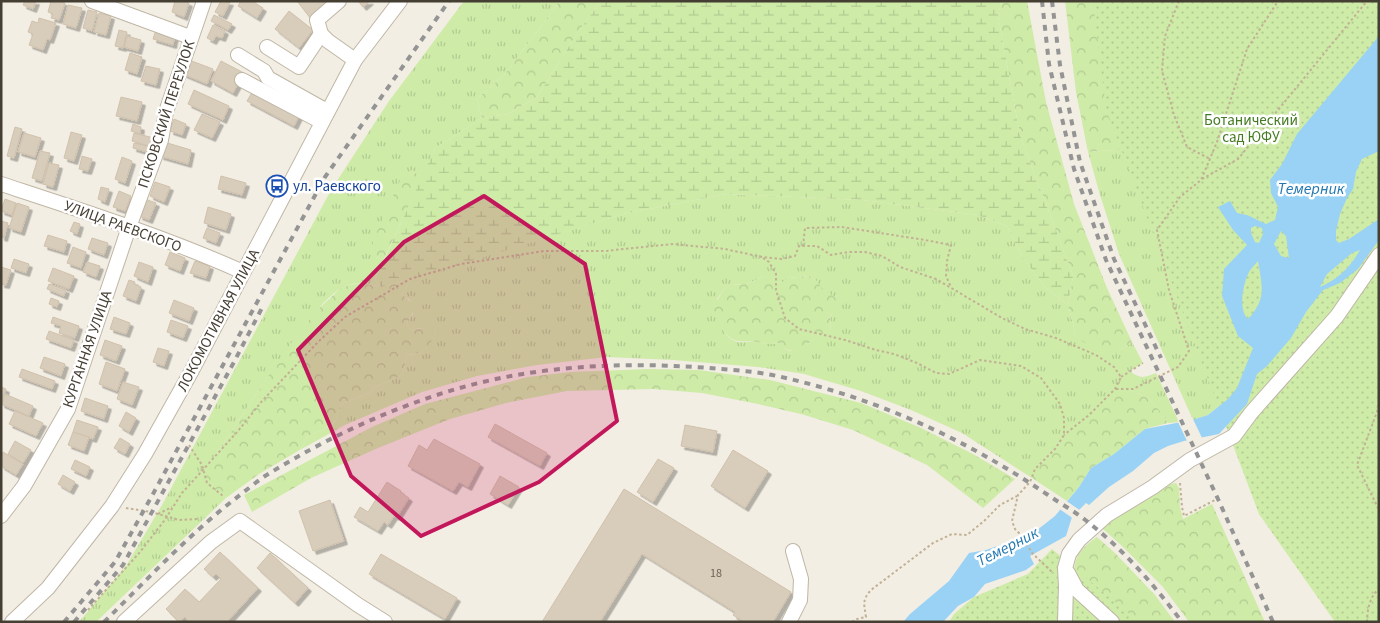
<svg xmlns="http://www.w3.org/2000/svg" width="1380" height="623" viewBox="0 0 1380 623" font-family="'Source Sans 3',sans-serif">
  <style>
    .grass { fill: url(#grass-tufts); fill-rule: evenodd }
    .forest { fill: url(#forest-crowns) }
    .wetland { fill: url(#wetland-marsh) }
    .garden { fill: url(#garden-dots) }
    .water { fill: #9ad2f5; fill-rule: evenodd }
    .pier { fill: #f3eee3 }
    .building { fill: #d8ccbb; stroke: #d1c1ab; filter: url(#shadow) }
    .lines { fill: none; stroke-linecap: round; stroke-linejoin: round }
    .minor-casing { stroke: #bfb6a5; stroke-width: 16 }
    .path { stroke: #c2b195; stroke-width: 2; stroke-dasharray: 2.5 2.5; stroke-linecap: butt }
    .minor { stroke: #fff; stroke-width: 14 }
    .rail { stroke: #949494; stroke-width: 4; stroke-dasharray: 6 6; stroke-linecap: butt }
    .marked { fill: #c2185b; fill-opacity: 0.2; stroke: #c2185b; stroke-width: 4; stroke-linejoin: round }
    .labels { text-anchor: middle; stroke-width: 5; stroke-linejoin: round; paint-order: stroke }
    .number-label { font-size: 12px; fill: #6a6255 }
    .street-label { font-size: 15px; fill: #453e33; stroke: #fff }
    .park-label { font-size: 15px; fill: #457b22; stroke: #fff }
    .transit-label { font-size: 15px; fill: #164399; stroke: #fff; text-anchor: start }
    .water-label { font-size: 16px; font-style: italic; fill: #2478b1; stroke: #fff }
  </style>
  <defs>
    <pattern id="grass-tufts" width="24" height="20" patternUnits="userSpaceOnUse" patternTransform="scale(1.25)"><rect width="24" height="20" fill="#ceeba8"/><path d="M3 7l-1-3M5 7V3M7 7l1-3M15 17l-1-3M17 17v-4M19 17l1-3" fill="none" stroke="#b2cb91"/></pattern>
    <pattern id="forest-crowns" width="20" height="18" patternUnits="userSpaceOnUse" patternTransform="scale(1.25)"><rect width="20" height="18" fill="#ceeba8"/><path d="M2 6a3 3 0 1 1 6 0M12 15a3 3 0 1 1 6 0" fill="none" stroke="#b2cb91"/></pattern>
    <pattern id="wetland-marsh" width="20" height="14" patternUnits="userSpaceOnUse" patternTransform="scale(1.25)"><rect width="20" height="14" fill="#ceeba8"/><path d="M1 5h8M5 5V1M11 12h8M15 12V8" fill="none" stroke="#b2cb91"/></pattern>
    <pattern id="garden-dots" width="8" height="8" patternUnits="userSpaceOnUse" patternTransform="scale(1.25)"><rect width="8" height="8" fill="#ceeba8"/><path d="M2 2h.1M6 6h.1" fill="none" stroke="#b2cb91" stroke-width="1.8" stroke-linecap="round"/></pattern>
    <filter id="shadow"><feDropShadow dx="3.5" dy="3.5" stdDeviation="0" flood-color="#0004"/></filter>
  </defs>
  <rect width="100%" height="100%" fill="#f3eee3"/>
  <g class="grass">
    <path d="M464,1H560L505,74L477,99L482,118L435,148L422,178L412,170L376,257L384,259L375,280L381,287C368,284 353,280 340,289C323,300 309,320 297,336C268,375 242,416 215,456L204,469L213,489L226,498L96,622H79L126,566L162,505L331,190L389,101Z"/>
    <path d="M1379,1L1228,399L1208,415L1193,420L1119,254L1100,195L1088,152L1127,149Z"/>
    <path d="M726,194L863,200L978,215L1007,226L1021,255L1045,287L1068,305L1076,336L1113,355L1132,342L1143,363L1130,371C1140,379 1144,378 1156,373L1179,422L1168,423L1159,410L1148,398L1125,388L1064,435L1055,449L1035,469L1032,478L962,433L911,410L861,391L804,374L758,367L673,360L607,357L537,365L477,376L422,392L345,425L298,451L303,446L307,437L332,425L336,420L339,408L343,403L362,396L371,392L375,387L398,377L403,373L407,355C421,355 431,345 436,332L420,328L411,330L406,324L413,314L410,300L401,294L406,289L410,279L623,214ZM769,273L776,283L783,282L788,278L809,276L815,279L821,288L836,298L830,322L831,330L820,334L813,338L809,344L790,351L783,348L782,343C771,344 769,345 758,342C751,341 742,344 735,341C718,334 719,314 717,299L724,289L730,285L746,284L763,277Z"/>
  </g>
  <g class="forest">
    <path d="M560,1H601L578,32L537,97L508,114L482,118L477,99L505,74Z"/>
    <path d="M1001,1H1027L1046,102L1074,204L1107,288L1132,342L1113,355L1095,351L1076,336L1068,305L1073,276L1020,135L998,16Z"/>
    <path d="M1065,1H1140L1127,149L1088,152L1076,92Z"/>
    <path d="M412,170L422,178L384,259L376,257L369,249L402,176Z"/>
    <path d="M773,269L776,274V283L783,282L788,278L809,276L815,279L822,288L836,298L837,304L831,316L830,322L831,330L826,335L820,334C805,343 805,357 783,348L781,343C771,344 768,345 758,342C752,341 744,342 738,341C724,339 716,319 713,307L724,289L730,285L746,284L763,277Z"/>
    <path d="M410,279L406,289L401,294C418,306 416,309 406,324L411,330C420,328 428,327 436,332C431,346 422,354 407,355L403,373L398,377L375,387L371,392L362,396L343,403L339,408L336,420L332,425L307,437L303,446L298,451L259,474L226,498L213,489L207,483L204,469L215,456L285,351L315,312L341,288L349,285L362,283L381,287Z"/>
    <path d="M648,369L699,370L770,380L861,403L919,427L973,454L1015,479L983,508L927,465L853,430L801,414L758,404L702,393L653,389L567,391L506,403L450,419L378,448L311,478L252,512L244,495L372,427L425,404L528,377L570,372Z"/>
    <path d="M1125,388L1148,398L1159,410L1168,423L1145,429L1114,454L1091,468L1079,487L1067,501L1032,478L1035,469L1055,449L1064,435L1089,415L1115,389Z"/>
    <path d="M1176,483L1179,488L1180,507L1183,519L1212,504L1265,622H1189L1163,587L1122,546L1102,528L1112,520L1137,506L1171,484Z"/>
    <path d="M1097,537L1115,553L1155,595L1175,622H1118L1074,571C1075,554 1084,546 1097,537Z"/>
  </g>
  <path class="wetland" d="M601,1H1001L998,16L1020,135L1073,276L1068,305L1045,287L1021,255L1007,226L978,215L863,200L726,194L623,214L433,273L381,287L375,280L435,148L482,118L508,114L537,97L578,32Z"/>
  <g class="garden">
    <path d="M1093,1H1379V622H1335L1259,514L1106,109Z"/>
    <path d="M1052,549L1139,622H949L954,614L974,597L1028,574Z"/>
  </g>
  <path class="water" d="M1379,36V151L1362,159L1356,172L1353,189L1347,198L1340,214L1336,231V240L1339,243L1349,239L1379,219V240L1358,269L1340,283L1323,290L1306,312L1291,338L1267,366L1257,374L1247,404L1219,434L1184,441L1168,446L1154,453L1133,471L1109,487L1089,505L1086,503L1072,517L1066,536L1030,556L1034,564L1026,570L985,584L974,597L958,606L943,622H903L910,614L949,581L969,553L986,550L1032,534L1055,516L1079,487L1091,468L1114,454L1145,429L1192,420L1208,415L1228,399L1237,388L1253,348L1238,336L1222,296L1224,269L1247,245L1233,230L1218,207L1230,201L1237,213L1247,215L1266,224L1275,220L1278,207L1271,193L1270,180L1282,164L1297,134ZM1255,226L1262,228L1263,234L1259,243L1255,242L1251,233V228ZM1281,231L1286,236L1289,258L1281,256L1274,244ZM1360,250C1350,267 1339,279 1320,287L1327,274L1352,253ZM1258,261C1262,286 1267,299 1248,319C1238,309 1243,286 1248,274C1250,269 1255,265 1258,261Z"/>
  <g class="pier">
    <path d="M1192,417L1203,440L1188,443L1177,420Z"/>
    <path d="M1065,500L1081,511L1074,519L1058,508Z"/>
  </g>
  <g class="building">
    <path d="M25,1H36L33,9L23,5Z"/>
    <path d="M51,1H60L65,3L59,20L51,18L53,14L48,12Z"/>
    <path d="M175,1H184L189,3L184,17L172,12Z"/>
    <path d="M221,1L230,2L223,16L215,12Z"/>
    <path d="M241,1H252L263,8L257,18L238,6Z"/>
    <path d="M297,1H333L311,19Z"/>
    <path d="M358,1H370L363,7Z"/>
    <path d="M68,5L82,8L76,28L63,24Z"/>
    <path d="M88,10L97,12L92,31L83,28Z"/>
    <path d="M289,11L313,30L299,48L275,29Z"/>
    <path d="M99,13L111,16L106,35L94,32Z"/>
    <path d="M214,15L232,24L228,30L211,21Z"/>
    <path d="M39,18L56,23L50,40L47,39L43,50L29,45L33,34L28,32L32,21L38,23Z"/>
    <path d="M213,25L225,31L222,38L216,36L213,41L207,38Z"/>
    <path d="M119,30L127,32L123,48L115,46Z"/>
    <path d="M156,30L175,35L173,45L153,39Z"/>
    <path d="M127,36L141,40L138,51L124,47Z"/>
    <path d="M130,53L142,57L137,74L125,70Z"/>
    <path d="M189,60L213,69L207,84L183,74Z"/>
    <path d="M221,61L244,73L233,93L211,81Z"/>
    <path d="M146,66L160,69L156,85L141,81Z"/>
    <path d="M254,89L300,114L294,126L247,101Z"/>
    <path d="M194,90L229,106L223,120L188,104Z"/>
    <path d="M121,97L142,102L137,121L116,116Z"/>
    <path d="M202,114L220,122L212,138L194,130Z"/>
    <path d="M174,119L186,124L182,135L170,131Z"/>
    <path d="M133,124L141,127L140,134L131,131Z"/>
    <path d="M15,127L22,129L14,158L7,156Z"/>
    <path d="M71,132L82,135L74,161L64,158Z"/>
    <path d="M24,133L41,138L35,157L18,152Z"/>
    <path d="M134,133L154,138L152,147L132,141Z"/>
    <path d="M164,142L191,150L188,164L160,156Z"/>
    <path d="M134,143L151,147L150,153L133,148Z"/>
    <path d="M40,151L50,153L42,181L32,178Z"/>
    <path d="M82,156L92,159L88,171L79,169Z"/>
    <path d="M122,157L132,161L125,183L115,179Z"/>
    <path d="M49,163L59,165L53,187L43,184Z"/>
    <path d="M221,176L246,183L242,195L218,189Z"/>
    <path d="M155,182L170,187L164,202L150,196Z"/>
    <path d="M101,187L109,189L105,202L98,199Z"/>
    <path d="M119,191L131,196L125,211L113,207Z"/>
    <path d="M5,199L16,203L12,215L1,211Z"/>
    <path d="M145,199L156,203L149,220L139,216Z"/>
    <path d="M17,203L29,207L21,232L9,228Z"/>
    <path d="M208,207L231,214L226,230L204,223Z"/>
    <path d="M1,221L8,223L4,238L1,237Z"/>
    <path d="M74,222L80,224L77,234L70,231Z"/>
    <path d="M207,228L220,233L216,243L203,238Z"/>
    <path d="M48,235L67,241L64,252L44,246Z"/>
    <path d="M92,238L108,243L104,255L88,249Z"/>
    <path d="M73,247L86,252L81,268L67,263Z"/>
    <path d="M170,252L185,258L180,271L165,265Z"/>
    <path d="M14,259L29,264L26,273L11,268Z"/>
    <path d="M195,261L210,266L206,278L190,273Z"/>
    <path d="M87,262L100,266L96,277L83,272Z"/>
    <path d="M139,262L153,267L148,282L134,276Z"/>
    <path d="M1,267L11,270L6,285L1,284Z"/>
    <path d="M53,268L74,276L69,289L48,281Z"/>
    <path d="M129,280L135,282L134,284L141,287L136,301L123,296Z"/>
    <path d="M49,284L66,290L64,296L47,289Z"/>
    <path d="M51,298L59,301L57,307L49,304Z"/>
    <path d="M174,300L194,308L189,321L169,313Z"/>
    <path d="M53,317L79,326L75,338L59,333L61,326L51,323Z"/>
    <path d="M114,317L130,323L126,334L110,329Z"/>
    <path d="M171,320L188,326L183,338L167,332Z"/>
    <path d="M49,331L74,340L71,348L46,339Z"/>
    <path d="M105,340L122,346L116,361L100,355Z"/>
    <path d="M158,348L169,351L164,366L153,362Z"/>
    <path d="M44,357L65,364L61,376L40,368Z"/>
    <path d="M106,362L125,369L117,391L99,384Z"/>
    <path d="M22,369L55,381L52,389L19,377Z"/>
    <path d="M123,382L139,387L132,405L117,399Z"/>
    <path d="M1,387L6,389L1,401Z"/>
    <path d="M5,394L33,406L29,416L1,404Z"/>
    <path d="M85,398L108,406L104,419L81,411Z"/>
    <path d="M15,411L43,423L36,436L9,424Z"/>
    <path d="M126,412L136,418L129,432L119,426Z"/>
    <path d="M77,420L98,427L93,439L73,432Z"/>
    <path d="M495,424L547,453L540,466L488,437Z"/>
    <path d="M685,425L717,431L713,452L681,446Z"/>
    <path d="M73,432L89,437L84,451L68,445Z"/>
    <path d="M120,438L130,444L125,454L114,448Z"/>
    <path d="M434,439L480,464L468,487L459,482L453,491L408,466L419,445L427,450Z"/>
    <path d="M15,441L31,450L23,463L8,454Z"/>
    <path d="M733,450L768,471L745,508L711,486Z"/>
    <path d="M3,452L23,464L16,475L1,466V456Z"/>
    <path d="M658,459L674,468L653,502L637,492Z"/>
    <path d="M75,460L90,467L86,476L71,469Z"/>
    <path d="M63,475L75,482L70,491L58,484Z"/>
    <path d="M500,476L519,487L508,505L490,494Z"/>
    <path d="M387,482L401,491L400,492L409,498L397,517L394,516L388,525L384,522L378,531L354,517L360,507L368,512Z"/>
    <path d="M624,489L791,592L773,622H744L733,615L735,612L642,554L600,622H542Z"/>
    <path d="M330,500L344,541L313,551L299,511Z"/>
    <path d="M220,552L258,588L227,622H189L185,617L179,622L166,609L185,589L199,602L221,579L216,574L213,577L204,569Z"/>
    <path d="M270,553L308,588L295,603L257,568Z"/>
    <path d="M381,554L457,598L445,619L369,574Z"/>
  </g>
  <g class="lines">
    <g class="minor-casing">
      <g id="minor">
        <path d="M92,1L190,37"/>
        <path d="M339,1L317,20L321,34L328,41L355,60"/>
        <path d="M267,47L299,67L321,34"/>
        <path d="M238,55L264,71L268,78L327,111"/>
        <path d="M242,80L322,122"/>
        <path d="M1,184C83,211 165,237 243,272"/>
        <path d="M1,516L24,486L68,409L129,227L161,140L166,112L204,1"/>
        <path d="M1068,573L1077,590L1112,622"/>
        <path d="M12,622L48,588L112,506L145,454L191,372L355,60L400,1"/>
        <path d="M124,622L211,542L240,521L358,605L385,622"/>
        <path d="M789,622L800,600L801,579L793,551"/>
        <path d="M1065,622L1066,586L1065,568L1069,554L1079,540L1107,515L1153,487L1190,460L1234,436L1251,413L1337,316L1379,255"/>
      </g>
    </g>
    <g class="path">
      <path d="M1179,1L1165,36L1162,71L1174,115L1187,147L1210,159"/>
      <path d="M1202,179L1238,159L1367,1"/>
      <path d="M803,246L805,228L842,227L925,240L951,245L947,261L946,276L951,287"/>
      <path d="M763,258L769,262L776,274V290L785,318L799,329L845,340L876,350L894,354L917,363L936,373L949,374L980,360L1021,366L1041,378L1060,404L1064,418V435L1055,449L1035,469L1030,482L1018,495L1012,521L1015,529L1019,533L1033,554L1052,572"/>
      <path d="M1121,377L1143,363"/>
      <path d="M1116,389H1133L1178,367L1189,351L1169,290L1157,230L1180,197L1201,180L1217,142L1247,49L1278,1"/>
      <path d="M1379,400L1377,412L1357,465L1379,510"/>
      <path d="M189,445L202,465L207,483L223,496"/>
      <path d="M1180,483L1182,507L1184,516L1215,500"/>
      <path d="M126,508L151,512L179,520L199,519"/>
      <path d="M158,514L172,507"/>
      <path d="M88,610L140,552L164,521L182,493L238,431L262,401L318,342L345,317L410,279L461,264L544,251H605L673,244L725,249L762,257L781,259L795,256L799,246H817L831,255L848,252H865L882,256L900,267L936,279L1002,318L1025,329L1056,338L1096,355L1114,367L1121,377L1115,389L1089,415L1064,435"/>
      <path d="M852,622L857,619L866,617C864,604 862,600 871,590L933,543L952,534L967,535L984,521L1000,505L1017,496"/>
      <path d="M1367,622C1367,610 1370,596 1379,589"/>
    </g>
    <use href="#minor" class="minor"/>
    <g class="rail">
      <path d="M1042,1L1049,64L1074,169L1106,260L1218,499L1273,622"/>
      <path d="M1052,1L1060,65L1080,162L1114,259L1161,358"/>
      <path d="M64,622L115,562L153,494L325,177L449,1"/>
      <path d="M74,622L123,565L234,362L263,306"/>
      <path d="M104,622C147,580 188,535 235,499C245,491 255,483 265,476C339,430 425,392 511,376C576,364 643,363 709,368C731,370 755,371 777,376C876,398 964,438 1048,495C1061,504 1076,512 1089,523C1124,550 1155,586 1182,622"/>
    </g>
  </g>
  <path class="marked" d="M484,196L585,264L617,421L539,482L421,536L351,476L298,350L404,242Z"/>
  <defs>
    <g id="bus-ring" transform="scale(1.125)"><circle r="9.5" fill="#fff" stroke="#1a4fb4" stroke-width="1.5"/><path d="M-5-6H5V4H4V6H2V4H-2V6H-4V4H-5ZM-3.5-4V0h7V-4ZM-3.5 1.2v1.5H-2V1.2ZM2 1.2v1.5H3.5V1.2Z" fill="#1a4fb4"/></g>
  </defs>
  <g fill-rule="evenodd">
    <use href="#bus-ring" x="277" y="186"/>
  </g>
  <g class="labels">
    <g class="number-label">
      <text x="716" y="577">18</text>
    </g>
    <g class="street-label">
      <text transform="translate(166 114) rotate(-72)" y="5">ПСКОВСКИЙ ПЕРЕУЛОК</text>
      <text transform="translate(123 226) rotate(20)" y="5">УЛИЦА РАЕВСКОГО</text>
      <text transform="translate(218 320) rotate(-62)" y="5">ЛОКОМОТИВНАЯ УЛИЦА</text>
      <text transform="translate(87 349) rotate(-71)" y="5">КУРГАННАЯ УЛИЦА</text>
    </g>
    <g class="park-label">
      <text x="1251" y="125">Ботанический<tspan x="1251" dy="17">сад ЮФУ</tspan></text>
    </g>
    <g class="transit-label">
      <text x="293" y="191">ул. Раевского</text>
    </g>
    <g class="water-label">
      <text x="1311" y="194">Темерник</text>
      <text transform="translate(1007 546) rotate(-27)" y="6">Темерник</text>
    </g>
  </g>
  <rect width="1380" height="623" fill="none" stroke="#453e33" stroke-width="5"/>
</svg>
